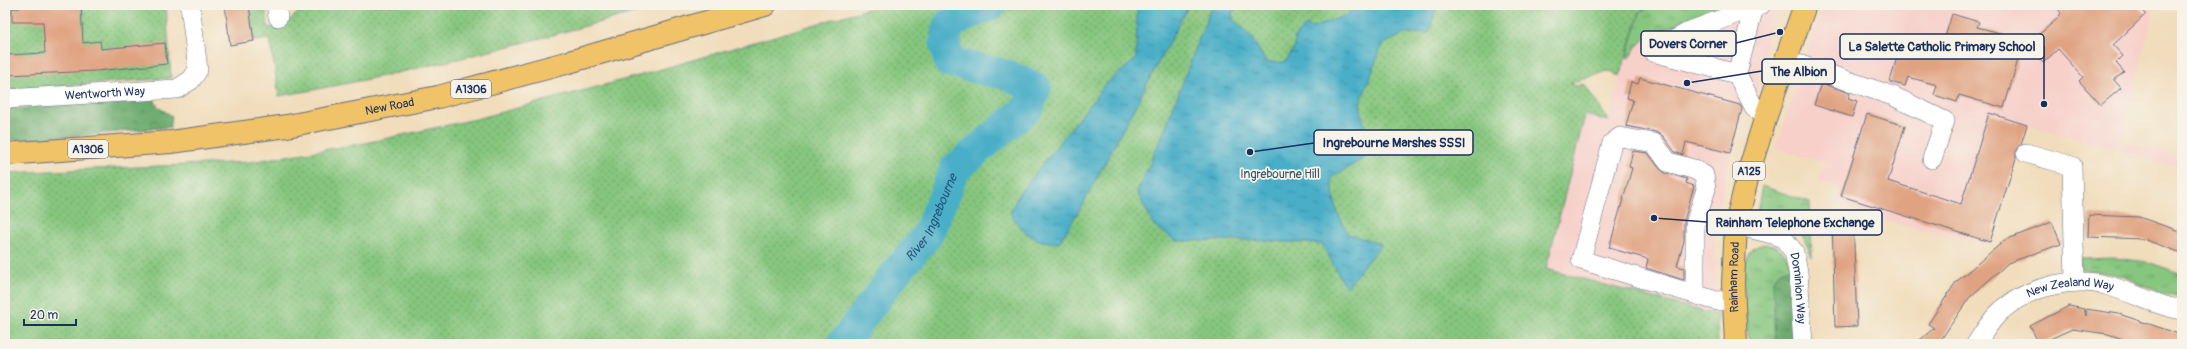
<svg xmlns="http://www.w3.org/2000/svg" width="2187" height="349" viewBox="0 0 2187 349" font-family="Pangolin,sans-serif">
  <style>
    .built { fill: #f7d0ca }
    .grass { fill: url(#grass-tufts); stroke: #507a6e }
    .forest { fill: url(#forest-crowns); stroke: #446d66 }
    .park { fill: url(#park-dots); stroke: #507a6e }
    .water { fill: url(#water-ripples); stroke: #326e92 }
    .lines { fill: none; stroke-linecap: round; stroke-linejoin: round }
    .river { stroke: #48aec7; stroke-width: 31 }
    .building { fill: #e0a382 }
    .minor-casing { stroke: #666c7f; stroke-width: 20 }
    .major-casing { stroke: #666c7f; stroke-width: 24 }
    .minor { stroke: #fff; stroke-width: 19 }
    .major { stroke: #f0c369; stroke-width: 22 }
    .labels { text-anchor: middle; stroke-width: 3.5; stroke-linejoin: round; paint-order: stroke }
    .shield { fill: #f7f3e8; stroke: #5d6a87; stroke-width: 1 }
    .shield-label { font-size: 11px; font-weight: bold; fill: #1b2f5e }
    .street-label { font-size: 12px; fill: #1b2f5e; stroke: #f7f3e8 }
    .park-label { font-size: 12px; fill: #365566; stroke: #f7f3e8 }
    .water-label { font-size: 13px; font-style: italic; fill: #28557e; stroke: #f7f3e8 }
    .leader { fill: none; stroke: #1b2f5e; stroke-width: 1.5 }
    .callout-dot { fill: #1b2f5e; stroke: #f7f3e8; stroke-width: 1.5 }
    .callout { fill: #f7f3e8; stroke: #1b2f5e; stroke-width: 1.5 }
    .callout-label { font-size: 13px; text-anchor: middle; font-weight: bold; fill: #1b2f5e }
  </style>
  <defs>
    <pattern id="grass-tufts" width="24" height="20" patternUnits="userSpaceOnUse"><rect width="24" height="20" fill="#86c67e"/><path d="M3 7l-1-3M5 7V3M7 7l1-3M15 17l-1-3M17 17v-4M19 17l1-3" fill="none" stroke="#6da16a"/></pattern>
    <pattern id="forest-crowns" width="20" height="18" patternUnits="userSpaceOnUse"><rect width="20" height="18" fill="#6cab6d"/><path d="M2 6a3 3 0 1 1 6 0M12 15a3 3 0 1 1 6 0" fill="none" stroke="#588c5d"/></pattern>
    <pattern id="park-dots" width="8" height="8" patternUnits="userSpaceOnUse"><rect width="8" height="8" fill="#86c67e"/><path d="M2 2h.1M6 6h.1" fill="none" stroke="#6da16a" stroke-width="1.8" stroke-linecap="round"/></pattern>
    <pattern id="water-ripples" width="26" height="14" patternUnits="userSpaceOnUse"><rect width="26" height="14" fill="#48aec7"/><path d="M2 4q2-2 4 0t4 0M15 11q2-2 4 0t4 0" fill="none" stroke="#3b8ea5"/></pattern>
  </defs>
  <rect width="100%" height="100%" fill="#f7f3e8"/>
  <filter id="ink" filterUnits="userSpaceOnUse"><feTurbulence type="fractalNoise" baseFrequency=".025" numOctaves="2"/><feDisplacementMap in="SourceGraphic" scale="8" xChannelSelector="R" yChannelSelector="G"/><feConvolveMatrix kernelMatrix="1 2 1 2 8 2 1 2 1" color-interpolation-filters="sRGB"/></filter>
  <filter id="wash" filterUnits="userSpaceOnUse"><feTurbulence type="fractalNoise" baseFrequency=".012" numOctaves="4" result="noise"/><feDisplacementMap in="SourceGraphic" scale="16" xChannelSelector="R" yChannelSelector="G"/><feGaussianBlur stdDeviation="0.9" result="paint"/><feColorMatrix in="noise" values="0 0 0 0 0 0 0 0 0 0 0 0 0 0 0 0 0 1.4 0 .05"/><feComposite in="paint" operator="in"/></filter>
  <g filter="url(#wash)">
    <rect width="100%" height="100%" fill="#f1ddbc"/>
    <g class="built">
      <path d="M1733,5H1781L1769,27L1757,92L1750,102L1743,106L1715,222L1717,315L1546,270L1585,115L1609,121L1620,76L1607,71L1569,84L1640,12L1627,57L1630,58L1636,47L1650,34Z"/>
      <path d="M1822,5H2155L2121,141L2182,158V169L2028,125L1989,245L1902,225L1835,203L1839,188L1818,182L1825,163L1776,149Z"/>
    </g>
    <g class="grass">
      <path d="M1652,5H1733L1650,34L1636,47L1630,58L1627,57L1640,12Z"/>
      <path d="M1762,186L1810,202L1812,257C1808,250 1806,240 1801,234C1791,219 1769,226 1757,212Z"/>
      <path d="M1766,244C1773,246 1780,248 1785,254C1796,266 1796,326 1797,344H1749C1747,323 1740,276 1747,258C1750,249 1757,245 1766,244Z"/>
      <path d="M2116,258L2148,262L2182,274V299L2143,286L2124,276L2081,269L2079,259Z"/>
    </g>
    <g class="forest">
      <path d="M154,99L158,107L172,116L170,127L45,139L5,140V109Z"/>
      <path d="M1792,268L1797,344H1775L1773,280C1778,271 1782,269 1792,268Z"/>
    </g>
    <g class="park">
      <path d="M5,5H166L171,78L5,90Z"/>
      <path d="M249,5H265L268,28L284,25L302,9L327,5H661C535,41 408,74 279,96L270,39L254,41Z"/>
      <path d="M881,5H1652L1640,12L1620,76L1607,71L1569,84L1576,86L1584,84L1609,121L1585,115L1546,269L1717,315L1718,344H5V173L250,162L365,143L476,119L638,76Z"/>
    </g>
    <g class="water">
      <path d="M1134,5H1189L1083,204L1059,243C1032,241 1026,236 1010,213L1020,192L1106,84L1136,59L1137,11Z"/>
      <path d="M1212,5H1243L1232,12L1233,19L1252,38L1266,62H1285L1295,47C1292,36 1300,31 1307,25L1312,28L1347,15L1354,5H1437L1429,33L1404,34L1382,45L1360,104L1367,138L1376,151L1331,178L1336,209L1348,234L1381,244L1346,288L1322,244L1249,240L1176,241L1153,224L1137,192L1163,134Z"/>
    </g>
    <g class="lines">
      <path class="river" id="s1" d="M842,344L897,271L927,236L955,169L1029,107L1036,88L1007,75L949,62L945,42L949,24L991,5"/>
    </g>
    <g id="blocks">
      <g class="building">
        <path d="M20,5H81L83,43L100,41L101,49L165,43L167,64L96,71L7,75L6,55L45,53L43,22H12V8H20Z"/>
        <path d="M225,5H249L254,41L230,45Z"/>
        <path d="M2055,5H2139L2146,14L2113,45L2123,56L2116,63L2124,72L2114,80L2121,88L2101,105L2079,81L2083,77L2058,49L2043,63L2027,45L2058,18L2061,13Z"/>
        <path d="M1952,14L1979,22L1977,27L2004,34L2020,53L2004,108L1959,95L1957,102L1934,95L1937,85L1908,77L1905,86L1890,82L1902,38L1915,42L1914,46L1940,53Z"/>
        <path d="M1640,78L1740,105L1742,109L1730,153L1686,142L1683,155L1675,152L1663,136L1656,132L1626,126L1633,100L1627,98L1631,82L1638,84Z"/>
        <path d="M1821,83L1850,93L1848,98L1857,101L1852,117L1814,105Z"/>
        <path d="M1989,113L2027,125L2021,144L2016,150V158L1990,242L1841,196L1867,114L1905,126L1888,181L1961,204Z"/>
        <path d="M1633,151L1648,153L1660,169L1665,173L1687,179L1686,183L1694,186L1684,221V241L1677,266L1684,268V280L1646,268L1648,259L1609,248L1632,168L1629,167Z"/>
        <path d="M2089,215L2139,217L2182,232V253L2143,239L2088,237Z"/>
        <path d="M1853,216L1857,326L1835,327L1832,217Z"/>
        <path d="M2052,222L2061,244L2008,263L1969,298L1938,344H1915L1934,328L1928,324L1956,282L2005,240Z"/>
        <path d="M2069,306L2084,309L2086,316V309L2119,314L2182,335V344H2138L2108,334L2072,329L2039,344L2030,326Z"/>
      </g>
    </g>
  </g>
  <g filter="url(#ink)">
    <use href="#blocks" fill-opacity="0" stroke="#666c7f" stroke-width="1"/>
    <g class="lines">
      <g class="minor-casing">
        <g id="minor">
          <path d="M276,5L278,17"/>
          <path d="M1754,7L1737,74L1653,52L1690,31L1754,7L1761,5"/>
          <path d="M1786,60L1893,96L1945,121L1932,159"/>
          <path d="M1737,74L1754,108L1767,113"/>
          <path id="s2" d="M5,99L177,89L191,80L198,70L190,5"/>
          <path d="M2026,153L2072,166L2075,282"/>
          <path id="s3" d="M1736,225L1776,235L1784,239L1794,252L1798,272L1803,344"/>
          <path d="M1695,294V224L1706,189L1704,175L1693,169L1668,162L1654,143L1620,137L1612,143L1581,260L1717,301L1734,300"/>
          <path id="s4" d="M1976,344C1984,332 1991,319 2002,310C2030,286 2074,276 2109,286C2134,293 2156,306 2182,310"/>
        </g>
      </g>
      <g class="major-casing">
        <g id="major">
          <path id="s5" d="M5,154L171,142L287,126L438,97L562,64L765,5"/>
          <path id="s6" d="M1736,344L1733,283L1736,225L1749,171L1767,113L1805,5"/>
        </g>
      </g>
      <use href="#minor" class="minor"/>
      <use href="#major" class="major"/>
    </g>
  </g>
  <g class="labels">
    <g class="shield">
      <rect x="451" y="80" width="40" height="18" rx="3"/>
      <rect x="68" y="140" width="40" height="18" rx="3"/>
      <rect x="1733" y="162" width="32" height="18" rx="3"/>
    </g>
    <g class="shield-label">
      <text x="471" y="93">A1306</text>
      <text x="88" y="153">A1306</text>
      <text x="1749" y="175">A125</text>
    </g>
    <g class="street-label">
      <text dy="4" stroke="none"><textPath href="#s2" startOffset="100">Wentworth Way</textPath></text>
      <text dy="4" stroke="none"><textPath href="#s5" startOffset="388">New Road</textPath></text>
      <text dy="4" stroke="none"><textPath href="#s6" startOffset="67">Rainham Road</textPath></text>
      <text dy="4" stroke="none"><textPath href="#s3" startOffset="103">Dominion Way</textPath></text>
      <text dy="4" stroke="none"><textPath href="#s4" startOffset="117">New Zealand Way</textPath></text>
    </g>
    <g class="park-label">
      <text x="1280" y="178">Ingrebourne Hill</text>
    </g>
    <g class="water-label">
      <text dy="5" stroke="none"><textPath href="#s1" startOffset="156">River Ingrebourne</textPath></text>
    </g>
  </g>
  <path class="leader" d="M1780 32L1736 43M2044 104L2044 46M1687 83L1762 71M1250 152L1314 143M1654 218L1707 222"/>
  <g class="callout-dot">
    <circle cx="1780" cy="32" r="4"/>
    <circle cx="2044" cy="104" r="4"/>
    <circle cx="1687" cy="83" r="4"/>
    <circle cx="1250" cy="152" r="4"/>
    <circle cx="1654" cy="218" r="4"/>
  </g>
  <g class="callout">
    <rect x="1641" y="31" width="95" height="25" rx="4"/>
    <rect x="1840" y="34" width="204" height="25" rx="4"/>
    <rect x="1762" y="59" width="73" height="25" rx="4"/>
    <rect x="1314" y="130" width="159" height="25" rx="4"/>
    <rect x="1707" y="210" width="175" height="25" rx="4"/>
  </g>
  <g class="callout-label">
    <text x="1688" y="48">Dovers Corner</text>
    <text x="1942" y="51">La Salette Catholic Primary School</text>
    <text x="1799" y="76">The Albion</text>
    <text x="1394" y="147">Ingrebourne Marshes SSSI</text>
    <text x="1795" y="227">Rainham Telephone Exchange</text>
  </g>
  <rect width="2187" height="349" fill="none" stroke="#f7f3e8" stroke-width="20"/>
  <path d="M24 319v6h52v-6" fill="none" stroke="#1b2f5e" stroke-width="2"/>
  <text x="30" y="319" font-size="12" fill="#1b2f5e" stroke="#f7f3e8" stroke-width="3" paint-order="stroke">20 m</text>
</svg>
